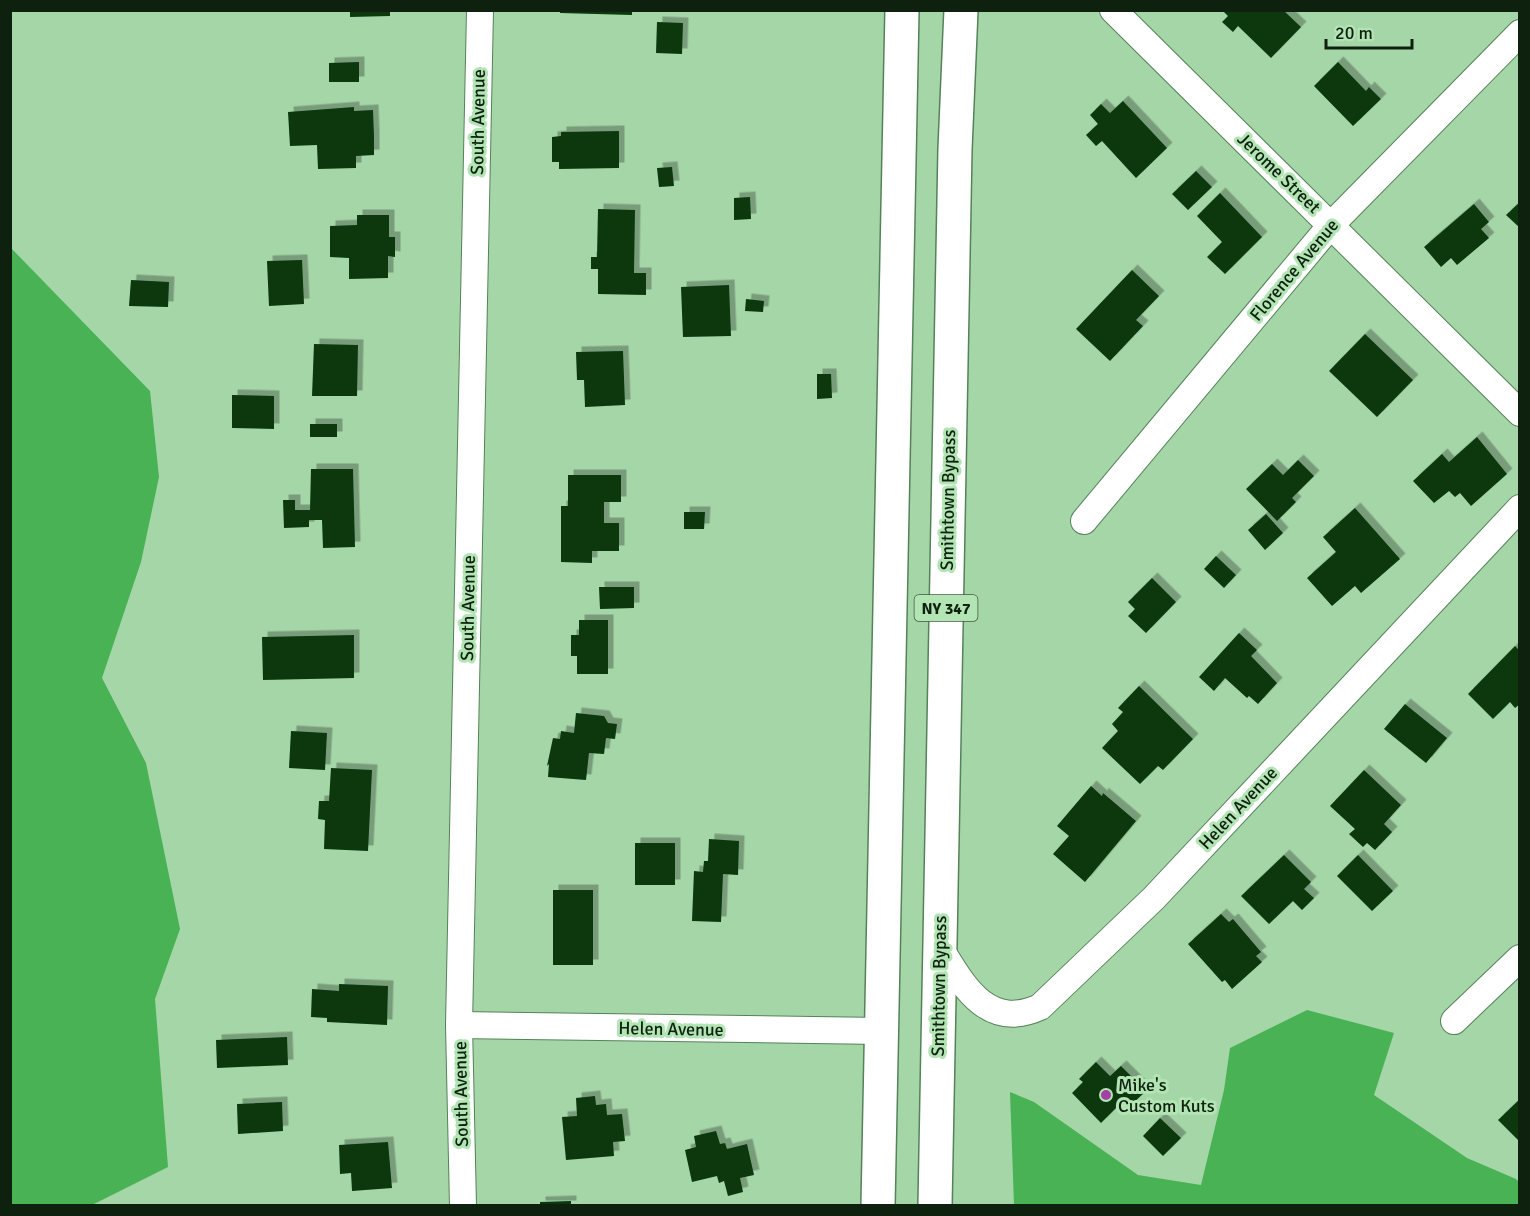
<svg xmlns="http://www.w3.org/2000/svg" width="1530" height="1216" viewBox="0 0 1530 1216" font-family="Signika,sans-serif">
  <style>
    .forest { fill: #48b255 }
    .building { fill: #083810; filter: url(#shadow) }
    .lines { fill: none; stroke-linecap: round; stroke-linejoin: round }
    .minor-casing { stroke: #558258; stroke-width: 28 }
    .trunk-casing { stroke: #558258; stroke-width: 36 }
    .minor { stroke: #fff; stroke-width: 26 }
    .trunk { stroke: #fff; stroke-width: 33 }
    .poi-dot { fill: #a240a6; stroke: #b2e4b4; stroke-width: 2 }
    .labels { text-anchor: middle; stroke-width: 6; stroke-linejoin: round; paint-order: stroke }
    .shield { fill: #b2e4b4; stroke: #3f5c40; stroke-width: 1.5 }
    .shield-label { font-size: 16px; font-weight: bold; fill: #0e210f }
    .street-label { font-size: 18px; fill: #0e210f; stroke: #b2e4b4 }
    .poi-label { font-size: 18px; fill: #0e210f; stroke: #b2e4b4; text-anchor: start }
  </style>
  <defs>
    <filter id="shadow"><feDropShadow dx="5.5" dy="-5.5" stdDeviation="0" flood-color="#0004"/></filter>
  </defs>
  <rect width="100%" height="100%" fill="#a5d6a7"/>
  <g class="forest">
    <path d="M11,248L150,391L159,477L141,562L102,678L146,763L180,929L155,999L168,1167L92,1205H11Z"/>
    <path d="M1307,1010L1394,1033L1374,1095L1467,1158L1516,1179L1519,1182V1205H1014L1010,1092L1034,1102L1138,1175L1201,1185L1224,1090L1230,1048Z"/>
  </g>
  <g class="building">
    <path d="M350,10H390V16L350,17Z"/>
    <path d="M560,10H632V15L560,13Z"/>
    <path d="M1222,10H1283L1301,27L1271,58L1238,26L1233,32L1222,22L1228,16Z"/>
    <path d="M657,22L683,23L682,54L656,53Z"/>
    <path d="M359,62V82H329V63Z"/>
    <path d="M1338,62L1366,91L1369,87L1381,99L1353,126L1314,86Z"/>
    <path d="M1123,101L1167,148L1136,178L1102,141L1096,146L1086,135L1098,124L1090,115L1101,104L1110,113Z"/>
    <path d="M354,107V111L373,110L374,137V155L356,156V168L318,169L317,145L290,146L288,112Z"/>
    <path d="M619,131V168L559,169V162H552V137L561,136V132Z"/>
    <path d="M672,167L674,186L659,187L657,168Z"/>
    <path d="M1196,171L1212,187L1188,210L1172,194Z"/>
    <path d="M1220,193L1262,237L1225,274L1207,257L1222,242L1197,216Z"/>
    <path d="M750,197L751,219L734,220V198Z"/>
    <path d="M1520,202V228L1506,215Z"/>
    <path d="M1474,204L1489,222L1481,229L1489,238L1457,265L1451,258L1441,267L1424,247Z"/>
    <path d="M598,209L635,210L634,273H646V295L598,294V269H591V257H597Z"/>
    <path d="M357,215H389V237H395V257L388,256V278L349,279V258L330,257V226L357,225Z"/>
    <path d="M302,260L304,304L269,306L267,261Z"/>
    <path d="M1132,270L1159,296L1136,320L1143,326L1110,361L1076,329Z"/>
    <path d="M131,280L169,282L168,307L129,306Z"/>
    <path d="M729,285L731,336L683,337L681,287Z"/>
    <path d="M746,299L764,301L763,312L745,311Z"/>
    <path d="M1365,334L1413,380L1377,417L1329,371Z"/>
    <path d="M314,344L358,345L357,396H312Z"/>
    <path d="M623,351L625,405L585,407L584,380H577L576,352Z"/>
    <path d="M817,374H831L832,398L817,399Z"/>
    <path d="M232,395L274,396V429L232,428Z"/>
    <rect x="310" y="424" width="27" height="13"/>
    <path d="M1477,437L1507,474L1471,506L1460,493L1455,497L1449,491L1434,503L1413,481L1442,454L1449,462Z"/>
    <path d="M1298,460L1314,476L1292,498L1296,502L1277,521L1246,489L1272,464L1283,475Z"/>
    <path d="M311,469H353L355,547L323,548L322,520H309V527L284,528L283,500H295V510H310Z"/>
    <path d="M568,475H621V502H604V523H619V551H592V563L561,562V506H568Z"/>
    <path d="M1355,508L1400,559L1361,593L1355,586L1332,606L1307,578L1336,552L1323,537Z"/>
    <path d="M684,512H705L704,529H684Z"/>
    <path d="M1266,514L1283,533L1265,550L1248,530Z"/>
    <path d="M1216,556L1236,575L1224,588L1204,569Z"/>
    <path d="M1152,578L1176,602L1146,633L1128,616L1135,609L1128,602Z"/>
    <path d="M599,587H634V608L600,609Z"/>
    <path d="M579,620H608V674H577V656H571V635H579Z"/>
    <path d="M1239,633L1257,650L1251,656L1277,683L1258,704L1249,696L1247,698L1225,678L1214,691L1199,677Z"/>
    <path d="M354,635V678L263,680L262,637Z"/>
    <path d="M1515,646L1520,651V704L1515,708L1510,702L1493,719L1468,694Z"/>
    <path d="M1139,686L1193,739L1163,770L1158,766L1140,784L1102,748L1118,731L1112,724L1123,712L1118,708Z"/>
    <path d="M1405,704L1447,738L1426,763L1384,729Z"/>
    <path d="M576,713L604,716L608,723L617,724L615,739L606,738L604,754L589,753L586,780L548,777L549,764L547,766L553,738L560,739L561,731L574,733Z"/>
    <path d="M291,731L327,733L325,770L289,768Z"/>
    <path d="M331,768L372,770L368,851L324,849L325,820L318,819L319,801H329Z"/>
    <path d="M1364,770L1401,805L1384,824L1392,832L1375,850L1367,843L1363,847L1349,834L1355,829L1330,806Z"/>
    <path d="M1091,786L1102,796L1103,793L1136,821L1085,882L1053,854L1069,836L1057,826Z"/>
    <path d="M709,839L739,841L738,875L723,874L721,922L692,921L694,871L703,872L704,861H708Z"/>
    <rect x="635" y="843" width="40" height="42"/>
    <path d="M1284,855L1311,882L1304,889L1314,898L1302,910L1293,901L1269,924L1241,896Z"/>
    <path d="M1358,855L1393,891L1372,911L1337,876Z"/>
    <rect x="553" y="890" width="40" height="75"/>
    <path d="M1221,914L1229,922L1233,919L1261,952L1256,956L1262,962L1232,989L1225,980L1222,982L1188,944Z"/>
    <path d="M339,984L388,986L387,1025L327,1022V1018L311,1017L312,989L339,991Z"/>
    <path d="M287,1037L288,1065L217,1068L216,1040Z"/>
    <path d="M1096,1062L1110,1076L1121,1066L1146,1091L1130,1106L1124,1100L1101,1123L1072,1093L1083,1082L1079,1079Z"/>
    <path d="M595,1096L596,1105L606,1104L607,1115L622,1114L625,1141L613,1142L614,1156L566,1160L562,1117L577,1116L576,1098Z"/>
    <path d="M1520,1099V1142L1498,1120Z"/>
    <path d="M282,1102L283,1131L238,1134L237,1104Z"/>
    <path d="M1160,1118L1181,1138L1163,1156L1143,1136Z"/>
    <path d="M716,1131L720,1144L725,1143L727,1149L747,1144L754,1175L740,1178L743,1192L728,1196L724,1181L719,1183L717,1176L692,1182L685,1150L696,1147L694,1136Z"/>
    <path d="M388,1142L392,1188L352,1191L351,1173L340,1174L339,1145Z"/>
    <path d="M571,1201V1206H540V1202Z"/>
  </g>
  <g class="lines">
    <g class="minor-casing">
      <g id="minor">
        <path d="M1113,10L1520,413"/>
        <path d="M1084,521L1331,225L1520,33"/>
        <path d="M940,948C963,985 987,1031 1040,1007L1154,898L1520,508"/>
        <path d="M1454,1021L1520,958"/>
        <path d="M459,1025L882,1031"/>
        <path d="M463,1206L459,1025L480,10"/>
      </g>
    </g>
    <g class="trunk-casing">
      <g id="trunk">
        <path d="M878,1206L902,10"/>
        <path d="M935,1206L955,149L961,10"/>
      </g>
    </g>
    <use href="#minor" class="minor"/>
    <use href="#trunk" class="trunk"/>
  </g>
  <circle class="poi-dot" cx="1106" cy="1095" r="6"/>
  <g class="labels">
    <rect class="shield" x="914.5" y="595" width="63" height="26" rx="4.5"/>
    <g class="shield-label">
      <text x="946" y="614">NY 347</text>
    </g>
    <g class="street-label">
      <text transform="translate(478 122) rotate(-89)" y="6">South Avenue</text>
      <text transform="translate(1279 173) rotate(44)" y="6">Jerome Street</text>
      <text transform="translate(1294 270) rotate(-50)" y="6">Florence Avenue</text>
      <text transform="translate(948 500) rotate(-89)" y="6">Smithtown Bypass</text>
      <text transform="translate(468 608) rotate(-89)" y="6">South Avenue</text>
      <text transform="translate(1238 808) rotate(-47)" y="6">Helen Avenue</text>
      <text transform="translate(939 986) rotate(-89)" y="6">Smithtown Bypass</text>
      <text transform="translate(671 1029) rotate(1)" y="6">Helen Avenue</text>
      <text transform="translate(461 1094) rotate(-91)" y="6">South Avenue</text>
    </g>
    <g class="poi-label">
      <text x="1118" y="1091">Mike's<tspan x="1118" dy="21">Custom Kuts</tspan></text>
    </g>
  </g>
  <rect width="1530" height="1216" fill="none" stroke="#0e210f" stroke-width="24"/>
  <path d="M1326 39v9h86v-9" fill="none" stroke="#0e210f" stroke-width="3"/>
  <text x="1335" y="39" font-size="18" fill="#0e210f" stroke="#b2e4b4" stroke-width="4.5" paint-order="stroke">20 m</text>
</svg>
